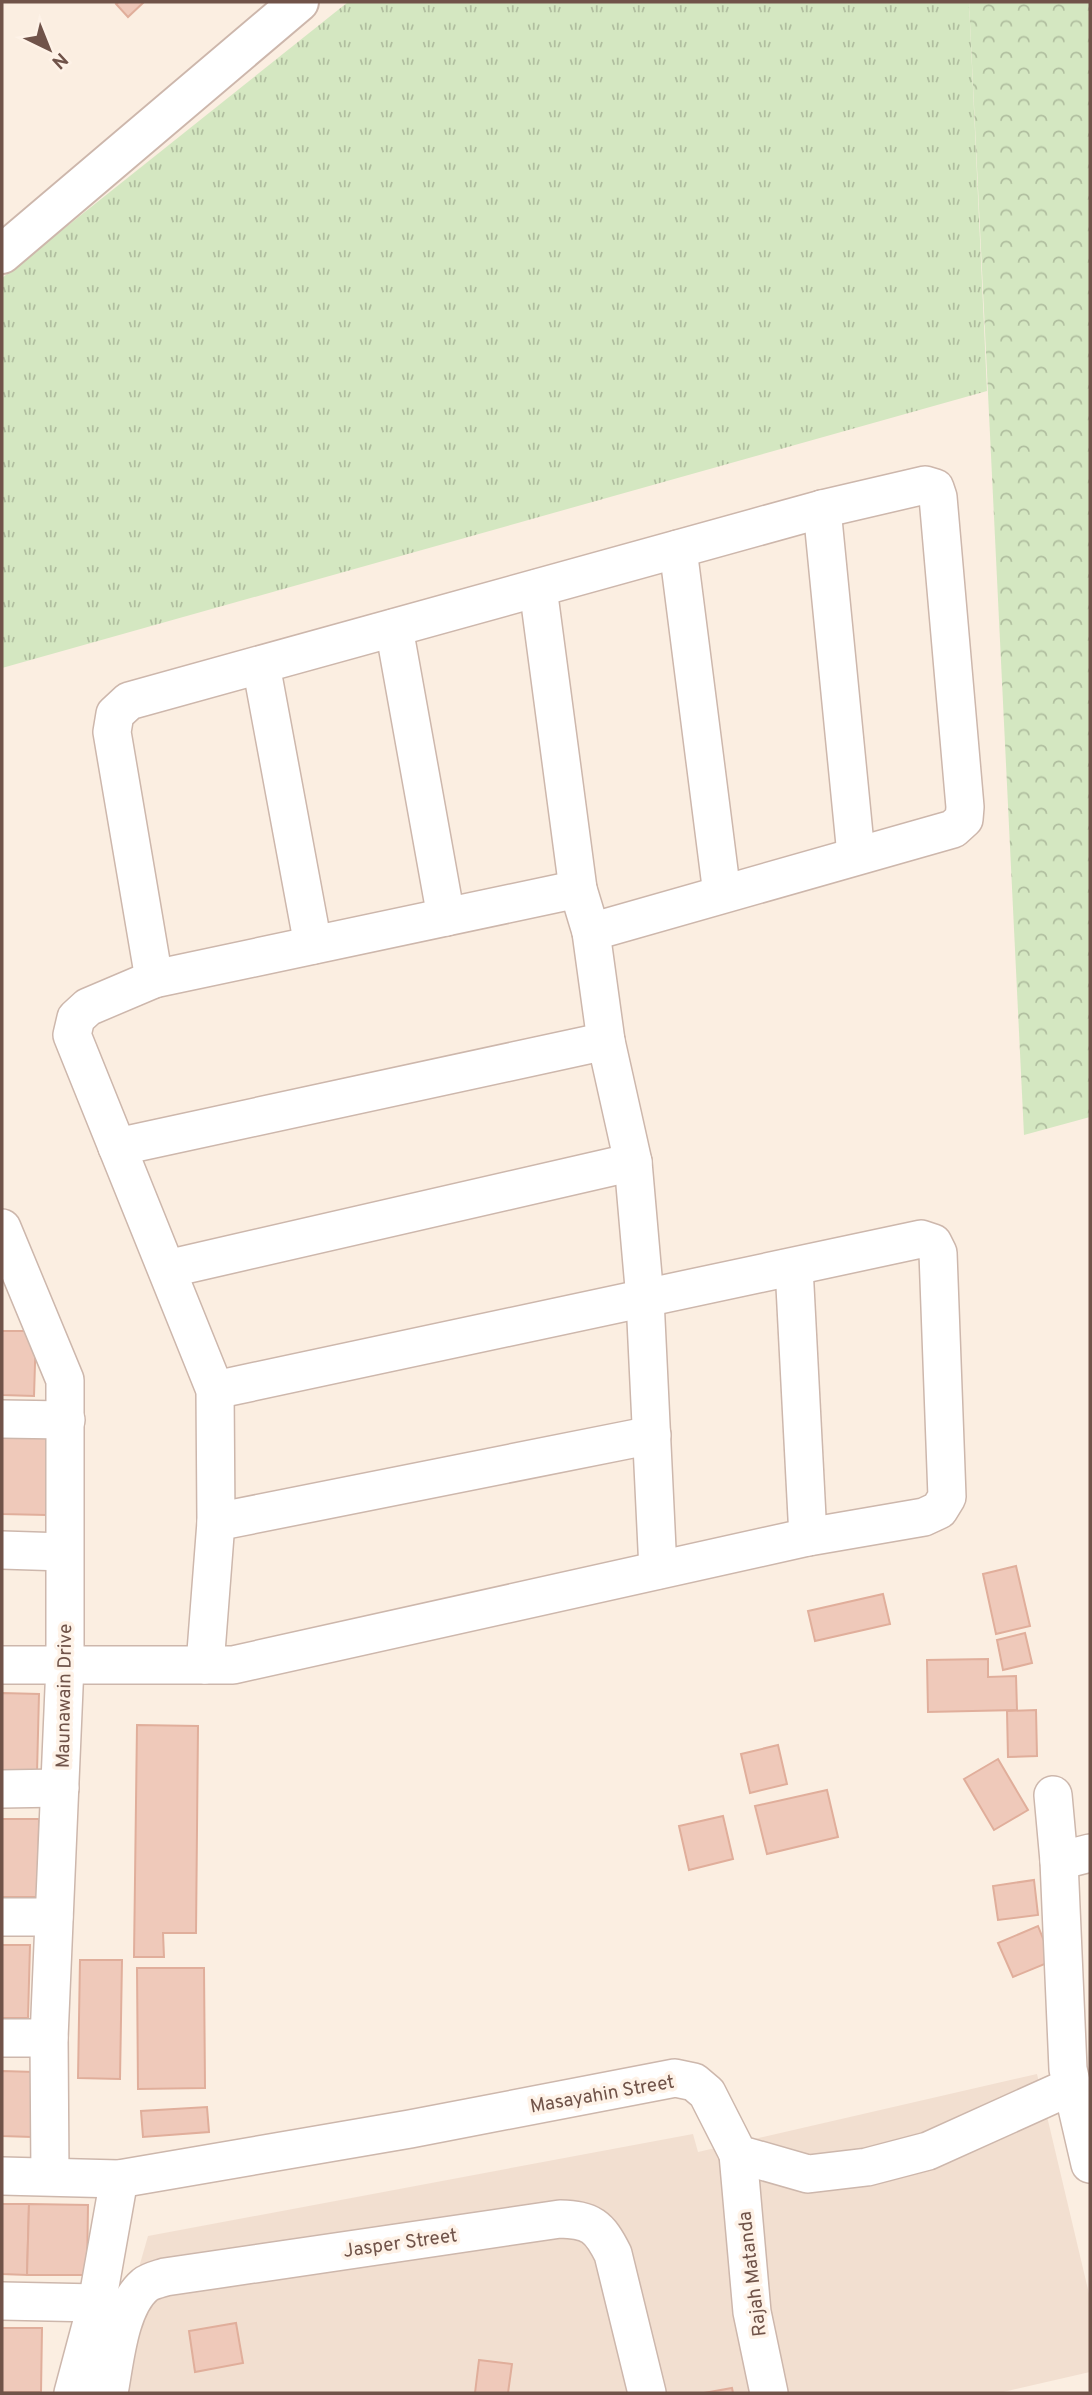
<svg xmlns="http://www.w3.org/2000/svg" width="1092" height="2395" viewBox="0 0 1092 2395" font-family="Overpass,sans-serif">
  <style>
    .residential { fill: #f2dfd0 }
    .grass { fill: url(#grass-tufts) }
    .forest { fill: url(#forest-crowns) }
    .building { fill: #efc9ba; stroke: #e0ae9b; stroke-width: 2 }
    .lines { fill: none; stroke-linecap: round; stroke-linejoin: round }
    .minor-casing { stroke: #cdb7ac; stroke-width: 40 }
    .tertiary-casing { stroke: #cdb7ac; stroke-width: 42 }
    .minor { stroke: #fff; stroke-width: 37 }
    .tertiary { stroke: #fff; stroke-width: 38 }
    .labels { text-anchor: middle; stroke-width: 7; stroke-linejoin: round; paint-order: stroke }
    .street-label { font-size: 19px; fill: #705349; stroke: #fef2e7 }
  </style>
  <defs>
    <pattern id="grass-tufts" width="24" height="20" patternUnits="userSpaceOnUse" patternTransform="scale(1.75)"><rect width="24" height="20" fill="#d4e7c1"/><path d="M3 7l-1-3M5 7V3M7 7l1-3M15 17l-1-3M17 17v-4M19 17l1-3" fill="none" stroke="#b0be9f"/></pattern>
    <pattern id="forest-crowns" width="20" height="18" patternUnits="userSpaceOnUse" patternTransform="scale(1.75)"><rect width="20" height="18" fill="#d4e7c1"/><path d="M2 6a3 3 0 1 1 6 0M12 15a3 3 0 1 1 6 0" fill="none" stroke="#b0be9f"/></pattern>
  </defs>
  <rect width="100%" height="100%" fill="#fbeee1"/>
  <path class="residential" d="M1037,2074L1090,2298V2372L999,2393H103L148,2236L693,2134L698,2152Z"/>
  <path class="grass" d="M348,2H969L987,391L2,668V278Z"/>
  <path class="forest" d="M969,2H1090V1117L1024,1135Z"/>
  <g class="building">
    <path d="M119,2H144L128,17L116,4Z"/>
    <path d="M2,1331H36L34,1396L2,1395Z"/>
    <path d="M2,1437H47L46,1515L2,1514Z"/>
    <path d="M1016,1566L1030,1626L996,1634L983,1574Z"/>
    <path d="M883,1594L890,1624L815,1641L808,1611Z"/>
    <path d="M1025,1633L1032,1663L1003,1670L997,1640Z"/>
    <path d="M988,1659V1677L1016,1676L1017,1710L928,1712L927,1660Z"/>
    <path d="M2,1693L39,1694L37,1773L2,1772Z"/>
    <path d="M1036,1710L1037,1756L1008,1757L1007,1711Z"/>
    <path d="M137,1725L198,1726L196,1933H163L164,1957H134Z"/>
    <path d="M778,1745L787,1784L750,1793L741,1754Z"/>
    <path d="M998,1759L1028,1810L994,1830L964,1779Z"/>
    <path d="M827,1790L838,1837L767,1854L755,1806Z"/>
    <path d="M723,1816L733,1859L689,1870L679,1826Z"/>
    <path d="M2,1819H39L38,1897H2Z"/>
    <path d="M1034,1880L1038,1915L998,1920L993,1886Z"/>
    <path d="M1038,1926L1052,1961L1013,1977L998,1943Z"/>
    <path d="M2,1945H30L28,2018H2Z"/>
    <path d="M80,1960H122L120,2079L78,2078Z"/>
    <path d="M137,1968H204L205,2088L138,2089Z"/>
    <path d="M2,2071L34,2072L32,2137L2,2136Z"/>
    <path d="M207,2107L209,2132L143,2137L141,2111Z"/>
    <path d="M2,2204H29L27,2275L2,2274Z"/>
    <path d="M29,2204L88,2205L87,2275H27Z"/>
    <path d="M236,2323L243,2363L195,2372L189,2331Z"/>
    <path d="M2,2328H42L41,2392H2Z"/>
    <path d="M479,2360L512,2364L508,2393H475Z"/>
    <path d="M732,2388L733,2393H704Z"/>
  </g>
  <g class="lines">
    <g class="minor-casing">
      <g id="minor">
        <path d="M822,509L856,855"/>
        <path d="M678,549L722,894"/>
        <path d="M538,588L578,889L591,932L606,1041L633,1162L645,1299L658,1570"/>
        <path d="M394,628L446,917"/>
        <path d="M261,665L313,945"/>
        <path d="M154,979L112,732L115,714L129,701L822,509L925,485L935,488L938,497L965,807L964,819L953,829L591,932"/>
        <path d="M117,1147L606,1041"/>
        <path d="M2,1228L65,1380V1665L49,2038L50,2176"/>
        <path d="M794,1267L808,1537"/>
        <path d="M167,1269L633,1162"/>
        <path d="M2,1419L66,1420"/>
        <path d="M216,1522L652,1435"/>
        <path d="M2,1550L64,1552"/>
        <path d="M2,1665H233L808,1537L924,1517L939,1510L947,1497L938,1253L933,1243L921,1239L215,1390"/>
        <path d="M205,1665L216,1522L215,1390L72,1035L76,1018L88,1007L154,979L578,889"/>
        <path d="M2,1789L60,1788"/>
        <path d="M1053,1795L1059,1861L1068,2069L1090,2164"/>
        <path d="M1059,1861L1090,1853"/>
        <path d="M2,1917H54"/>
        <path d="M2,2038H49"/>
        <path d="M738,2154L752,2312L769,2393"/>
        <path d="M2,2176L119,2179L410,2129L675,2078L694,2082L707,2093L738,2154L808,2174L867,2167L928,2151L1072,2086"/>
        <path d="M2,2301L97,2303"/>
        <path d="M73,2393L97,2303L119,2179"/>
        <path d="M109,2393C115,2362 119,2307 145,2285C150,2281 159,2279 165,2277L560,2219C591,2220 599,2226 613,2254L647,2393"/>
      </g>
    </g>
    <g class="tertiary-casing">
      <path id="tertiary" d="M2,254L299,2"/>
    </g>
    <use href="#minor" class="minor"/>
    <use href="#tertiary" class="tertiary"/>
  </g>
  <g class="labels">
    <g class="street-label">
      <text transform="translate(63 1696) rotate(-89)" y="7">Maunawain Drive</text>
      <text transform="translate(602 2093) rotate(-10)" y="7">Masayahin Street</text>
      <text transform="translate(400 2242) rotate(-8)" y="7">Jasper Street</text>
      <text transform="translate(751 2274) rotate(-97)" y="7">Rajah Matanda</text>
    </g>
  </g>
  <rect width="1092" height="2395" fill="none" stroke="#705349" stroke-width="7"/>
  <g transform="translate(49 49) rotate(137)" stroke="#fef2e7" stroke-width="5" paint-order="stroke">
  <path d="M0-5L12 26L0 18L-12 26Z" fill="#705349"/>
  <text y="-10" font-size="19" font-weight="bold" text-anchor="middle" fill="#705349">N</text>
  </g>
</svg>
